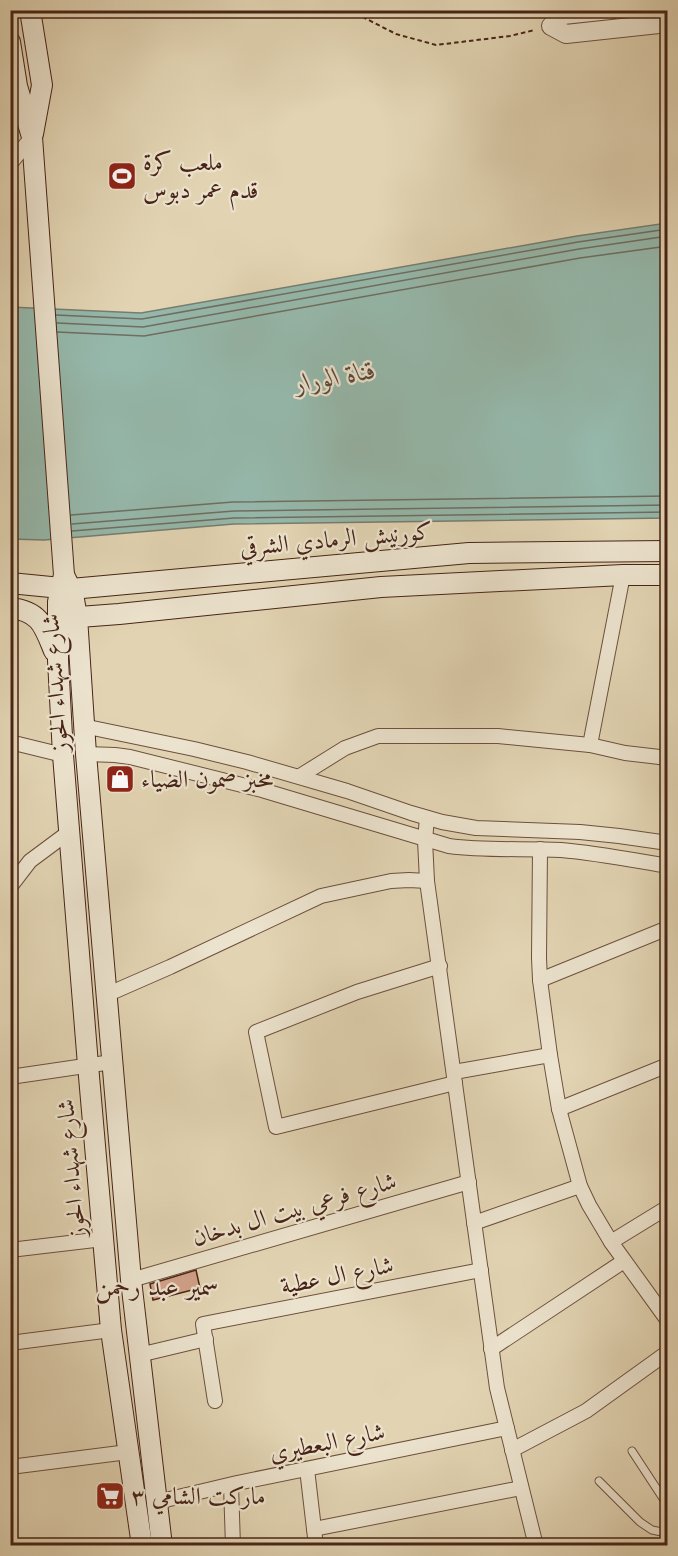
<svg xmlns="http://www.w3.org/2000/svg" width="678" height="1556" viewBox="0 0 678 1556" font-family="'Old Standard TT',Amiri,serif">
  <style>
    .water { fill: #95b8ab; stroke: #767d70; stroke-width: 1.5 }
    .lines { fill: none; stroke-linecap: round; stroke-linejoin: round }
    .shore { stroke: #6e6e61; stroke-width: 1.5 }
    .building { fill: #d2a189; stroke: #482417; stroke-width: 1.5 }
    .service-casing { stroke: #6e503e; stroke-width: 9 }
    .minor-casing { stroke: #6e503e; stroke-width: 16 }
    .tertiary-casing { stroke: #6e503e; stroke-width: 20 }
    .secondary-casing { stroke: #482417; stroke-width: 22 }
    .path { stroke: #482417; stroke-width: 2; stroke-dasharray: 4.5 3; stroke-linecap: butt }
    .service { stroke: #ece3ce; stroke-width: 7 }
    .minor { stroke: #ece3ce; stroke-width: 14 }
    .tertiary { stroke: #ece3ce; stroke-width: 18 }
    .secondary { stroke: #ece3ce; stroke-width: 20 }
    .labels { text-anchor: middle; stroke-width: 4.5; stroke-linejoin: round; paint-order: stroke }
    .poi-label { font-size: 24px; fill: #482417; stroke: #ece3ce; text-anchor: start }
    .street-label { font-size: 24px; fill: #482417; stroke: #ece3ce }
    .water-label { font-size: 26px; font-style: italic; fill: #5b493c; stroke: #ece3ce }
    .neighbourhood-label { font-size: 26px; fill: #482417; stroke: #ece3ce }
  </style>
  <rect width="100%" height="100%" fill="#e2d4b3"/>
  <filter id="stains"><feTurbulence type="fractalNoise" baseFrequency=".00333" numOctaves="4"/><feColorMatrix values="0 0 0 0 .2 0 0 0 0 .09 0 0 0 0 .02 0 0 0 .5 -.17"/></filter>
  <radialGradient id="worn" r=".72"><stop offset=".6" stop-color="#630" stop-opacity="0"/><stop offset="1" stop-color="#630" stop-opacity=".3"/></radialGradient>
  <path class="water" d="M667,223V518L234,524L44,540L11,539L10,307L141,313L577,236Z"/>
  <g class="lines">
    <g class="shore">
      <path d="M56,315L142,319L578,242L668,229"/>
      <path d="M57,323L143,327L579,249L668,236"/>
      <path d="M57,332L144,336L580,258L668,246"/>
      <path d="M71,515L233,502L668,496"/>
      <path d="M72,524L234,511L668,505"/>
      <path d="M72,531L234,518L668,512"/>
    </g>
  </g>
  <path class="building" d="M196,1270L200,1288L153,1300L150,1284Z"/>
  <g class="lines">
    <g class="service-casing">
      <g id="service">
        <path d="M632,1451L668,1506"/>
        <path d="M599,1481L640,1522L652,1530L662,1532L668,1528"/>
      </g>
    </g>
    <g class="minor-casing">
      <g id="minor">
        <path d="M10,164L32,137"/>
        <path d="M83,726L194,749L247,762L347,791L411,813L442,822L476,828L580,832L619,836L668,843"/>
        <path d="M10,742L63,755"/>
        <path d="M590,745L623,575"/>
        <path d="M86,754L115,755L130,757L262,790L449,846C486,851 524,848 561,850C597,853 632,860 668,866"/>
        <path d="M300,776L345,748L378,736H498L590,745L625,753L668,758"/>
        <path d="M427,818L425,840L427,881L497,1388L536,1546"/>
        <path d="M540,849L539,958L540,980L550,1055L559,1109L580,1186L589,1205L611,1242L668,1321"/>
        <path d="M10,887L30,861L69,832"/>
        <path d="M440,966L357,992L256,1032L276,1127L455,1083"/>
        <path d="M540,980L668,928"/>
        <path d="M106,995L170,967L321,896L391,881L409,880L427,881"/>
        <path d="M454,1072L550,1055"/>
        <path d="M10,1077L112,1062"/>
        <path d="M559,1109L668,1065"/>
        <path d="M474,1223L580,1186"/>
        <path d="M611,1242L668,1207"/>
        <path d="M10,1250L103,1239"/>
        <path d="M131,1280L469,1182"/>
        <path d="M10,1343L111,1330"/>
        <path d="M491,1349L624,1261"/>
        <path d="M139,1355L206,1339"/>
        <path d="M215,1401L203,1324L481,1270"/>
        <path d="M512,1450L586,1411L668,1352"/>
        <path d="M10,1467L128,1452"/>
        <path d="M307,1469L316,1546"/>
        <path d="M231,1485L233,1546"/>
        <path d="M157,1502L237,1483L507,1428"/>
        <path d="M314,1529L521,1488"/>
      </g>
    </g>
    <g class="tertiary-casing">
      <path id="tertiary" d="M610,10L563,15L551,26L566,34L668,23"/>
    </g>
    <g class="secondary-casing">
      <g id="secondary">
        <path d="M30,10L42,85L33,134"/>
        <path d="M10,42L17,86L32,137L64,575L73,594L77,617L86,754L131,1280L162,1546"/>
        <path d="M64,575L58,602V660L63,755L88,1065L111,1330L142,1546"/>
        <path d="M10,583L71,589L469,553L668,551"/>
        <path d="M10,608C40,611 44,626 54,651"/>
        <path d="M66,618L119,614L381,587L623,575H668"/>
      </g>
    </g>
    <path class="path" d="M349,10L396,34L436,45L510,36L535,30"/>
    <use href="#service" class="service"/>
    <use href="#minor" class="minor"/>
    <use href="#tertiary" class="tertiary"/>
    <use href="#secondary" class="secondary"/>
  </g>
  <defs>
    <g id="stadium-square" transform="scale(1.5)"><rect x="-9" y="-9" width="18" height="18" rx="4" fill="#8f2418" stroke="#ece3ce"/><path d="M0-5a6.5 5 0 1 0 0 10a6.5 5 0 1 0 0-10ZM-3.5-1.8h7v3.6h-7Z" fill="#fff"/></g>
    <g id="shop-square" transform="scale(1.5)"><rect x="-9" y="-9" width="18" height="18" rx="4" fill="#8f2418" stroke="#ece3ce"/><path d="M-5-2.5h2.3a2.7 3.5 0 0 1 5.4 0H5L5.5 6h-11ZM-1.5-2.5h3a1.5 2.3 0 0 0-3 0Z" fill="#fff"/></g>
    <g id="supermarket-square" transform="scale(1.5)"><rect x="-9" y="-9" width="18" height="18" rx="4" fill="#8f2418" stroke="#ece3ce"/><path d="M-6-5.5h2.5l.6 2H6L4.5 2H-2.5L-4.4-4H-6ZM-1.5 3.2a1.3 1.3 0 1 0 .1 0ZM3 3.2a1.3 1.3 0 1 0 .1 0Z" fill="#fff"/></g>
  </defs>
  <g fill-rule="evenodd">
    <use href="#stadium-square" x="122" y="176"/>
    <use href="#shop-square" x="120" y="779"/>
    <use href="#supermarket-square" x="110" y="1496"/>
  </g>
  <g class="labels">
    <g class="poi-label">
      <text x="143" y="170">ملعب كرة<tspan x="143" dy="28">قدم عمر دبوس</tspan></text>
      <text x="141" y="787">مخبز صمون الضياء</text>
      <text x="131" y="1504">ماركت الشامي ٣</text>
    </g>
    <g class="street-label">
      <text transform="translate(336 539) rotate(-5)" y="8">كورنيش الرمادي الشرقي</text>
      <text transform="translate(55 683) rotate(-94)" y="8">شارع شهداء الحوز</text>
      <text transform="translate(71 1168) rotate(-95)" y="8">شارع شهداء الحوز</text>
      <text transform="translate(294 1209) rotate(-16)" y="8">شارع فرعي بيت ال بدخان</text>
      <text transform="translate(337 1275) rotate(-11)" y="8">شارع ال عطية</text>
      <text transform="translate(327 1442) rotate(-11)" y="8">شارع البعطيري</text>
    </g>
    <g class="water-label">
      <text transform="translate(335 376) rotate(-10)" y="9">قناة الورار</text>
    </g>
    <g class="neighbourhood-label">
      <text x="157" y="1295">سمير عبد رحمن</text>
    </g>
  </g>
  <rect width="678" height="1556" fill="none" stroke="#e2d4b3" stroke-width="36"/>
  <rect x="12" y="12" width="654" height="1532" fill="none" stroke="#482417" stroke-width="3"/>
  <rect x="18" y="18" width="642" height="1520" fill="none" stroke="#482417" stroke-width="1.5"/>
  <rect width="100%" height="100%" filter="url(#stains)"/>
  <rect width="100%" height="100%" fill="url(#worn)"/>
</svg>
